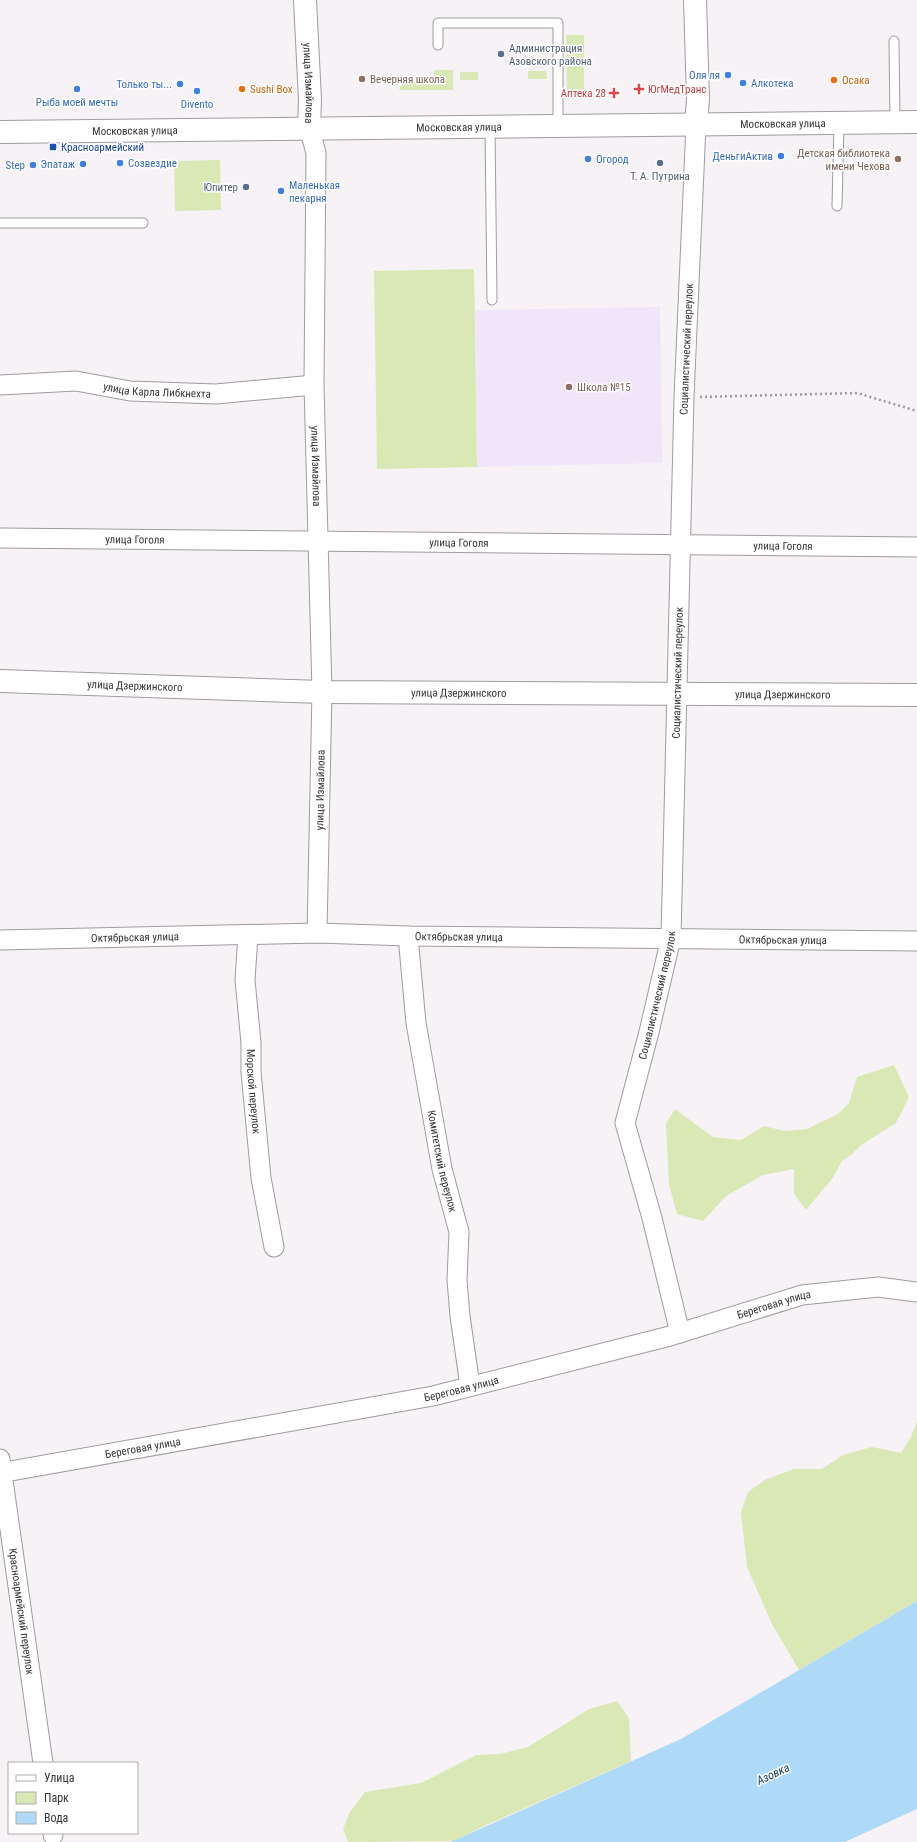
<svg xmlns="http://www.w3.org/2000/svg" width="917" height="1842" viewBox="0 0 917 1842" font-family="'Roboto Condensed',sans-serif">
  <style>
    .education { fill: #f0e5f9 }
    .green { fill: #dae8b5 }
    .water { fill: #afdaf7 }
    .lines { fill: none; stroke-linecap: round; stroke-linejoin: round }
    .lane-casing { stroke: #9f9b9f; stroke-width: 11 }
    .street-casing { stroke: #9f9b9f; stroke-width: 21 }
    .secondary-casing { stroke: #9f9b9f; stroke-width: 24 }
    .path { stroke: #9c989b; stroke-width: 2.5; stroke-dasharray: 2 3; stroke-linecap: butt }
    .lane { stroke: #fff; stroke-width: 9 }
    .street { stroke: #fff; stroke-width: 19 }
    .secondary { stroke: #fff; stroke-width: 22 }
    .service-dot { fill: #5c6f8a; stroke: #fff; stroke-width: 1.5 }
    .shop-dot { fill: #3f7fe0; stroke: #fff; stroke-width: 1.5 }
    .education-dot { fill: #8d6e63; stroke: #fff; stroke-width: 1.5 }
    .food-dot { fill: #e8710a; stroke: #fff; stroke-width: 1.5 }
    .health-dot { fill: #e0444e; stroke: #fff; stroke-width: 1.5 }
    .transit-dot { fill: #1a4fb4; stroke: #fff; stroke-width: 1.5 }
    .labels { text-anchor: middle; stroke-width: 3; stroke-linejoin: round; paint-order: stroke }
    .service-label { font-size: 11px; fill: #4e5e75; stroke: #fff; text-anchor: start }
    .shop-label { font-size: 11px; fill: #366cbe; stroke: #fff; text-anchor: end }
    .education-label { font-size: 11px; fill: #785e54; stroke: #fff; text-anchor: start }
    .food-label { font-size: 11px; fill: #c56008; stroke: #fff; text-anchor: start }
    .street-label { font-size: 11px; fill: #363436; stroke: #fff }
    .health-label { font-size: 11px; fill: #be3a42; stroke: #fff; text-anchor: start }
    .transit-label { font-size: 11px; fill: #164399; stroke: #fff; text-anchor: start }
    .water-label { font-size: 12px; font-style: italic; fill: #0f3b54; stroke: #fff }
  </style>
  <rect width="100%" height="100%" fill="#f7f2f6"/>
  <path class="education" d="M660,307L662,463L477,467L475,310Z"/>
  <g class="green">
    <path d="M566,35H584V92H567Z"/>
    <path d="M434,70H453V90H399L403,81L433,82Z"/>
    <path d="M528,71H546L547,79H528Z"/>
    <rect x="460" y="72" width="18" height="8"/>
    <path d="M220,160L221,210L175,211L174,161Z"/>
    <path d="M474,269L477,467L377,469L374,271Z"/>
    <path d="M894,1065L909,1097L896,1123L861,1145L851,1155L842,1161L832,1179L806,1210L794,1194V1169L763,1175L726,1196L703,1221L677,1214L669,1185L666,1123L675,1109L713,1137L741,1140L764,1126L785,1131L807,1129L838,1114L849,1103L857,1077Z"/>
    <path d="M917,1421V1601L799,1670L772,1624L747,1567L741,1512L748,1492L765,1480L794,1469H822L843,1455L872,1447L901,1453L911,1437Z"/>
    <path d="M617,1701L629,1718L631,1761L484,1826L454,1841L348,1842L343,1829L350,1812L365,1792L421,1783L476,1755L500,1754L528,1747L589,1709Z"/>
  </g>
  <path class="water" d="M917,1601V1809L845,1842H451L681,1739Z"/>
  <g class="lines">
    <g class="lane-casing">
      <g id="lane">
        <path d="M894,41L895,122"/>
        <path d="M438,45V23H558V126"/>
        <path d="M490,127L492,300"/>
        <path d="M837,206L839,124"/>
        <path d="M0,223H143"/>
      </g>
    </g>
    <g class="street-casing">
      <g id="street">
        <path id="s1" d="M309,127L316,153L314,385L322,692L317,933"/>
        <path id="s2" d="M0,385L76,381L130,391L216,394L314,385"/>
        <path id="s3" d="M0,538L917,547"/>
        <path id="s4" d="M248,935L245,980L251,1043V1072L261,1178L274,1247"/>
        <path id="s5" d="M408,936L416,1023L442,1169L459,1232L457,1280L460,1316L470,1386"/>
        <path id="s6" d="M0,940L317,933L408,936L917,941"/>
        <path id="s7" d="M680,1333L652,1218L625,1123L649,1032L671,938L684,397L696,125"/>
        <path id="s8" d="M0,1459L43,1763"/>
        <path id="s9" d="M0,1473L433,1396L670,1336L802,1295L878,1287L917,1292"/>
        <path d="M53,1833V1835"/>
      </g>
    </g>
    <g class="secondary-casing">
      <g id="secondary">
        <path id="s10" d="M305,0L310,100L309,127"/>
        <path d="M695,0L698,99L696,125"/>
        <path id="s11" d="M0,132L917,122"/>
        <path id="s12" d="M0,681L322,692L917,695"/>
      </g>
    </g>
    <path class="path" d="M700,397L857,393L917,411"/>
    <use href="#lane" class="lane"/>
    <use href="#street" class="street"/>
    <use href="#secondary" class="secondary"/>
  </g>
  <g class="service-dot">
    <circle cx="501" cy="54" r="4"/>
    <circle cx="660" cy="163" r="4"/>
    <circle cx="246" cy="187" r="4"/>
  </g>
  <g class="shop-dot">
    <circle cx="728" cy="75" r="4"/>
    <circle cx="743" cy="83" r="4"/>
    <circle cx="180" cy="84" r="4"/>
    <circle cx="77" cy="89" r="4"/>
    <circle cx="197" cy="91" r="4"/>
    <circle cx="781" cy="156" r="4"/>
    <circle cx="588" cy="159" r="4"/>
    <circle cx="120" cy="163" r="4"/>
    <circle cx="83" cy="164" r="4"/>
    <circle cx="33" cy="165" r="4"/>
    <circle cx="281" cy="191" r="4"/>
  </g>
  <g class="education-dot">
    <circle cx="362" cy="79" r="4"/>
    <circle cx="898" cy="159" r="4"/>
    <circle cx="569" cy="387" r="4"/>
  </g>
  <g class="food-dot">
    <circle cx="834" cy="80" r="4"/>
    <circle cx="242" cy="89" r="4"/>
  </g>
  <g class="health-dot">
    <path d="M637 83h4v4h4v4h-4v4h-4v-4h-4v-4h4z"/>
    <path d="M612 87h4v4h4v4h-4v4h-4v-4h-4v-4h4z"/>
  </g>
  <rect class="transit-dot" x="49" y="143" width="8" height="8" rx="2"/>
  <g class="labels">
    <g class="service-label">
      <text x="509" y="52">Администрация<tspan x="509" dy="13">Азовского района</tspan></text>
      <text x="660" y="180" text-anchor="middle">Т. А. Путрина</text>
      <text x="238" y="191" text-anchor="end">Юпитер</text>
    </g>
    <g class="shop-label">
      <text x="720" y="79">Оля ля</text>
      <text x="751" y="87" text-anchor="start">Алкотека</text>
      <text x="172" y="88">Только ты...</text>
      <text x="77" y="106" text-anchor="middle">Рыба моей мечты</text>
      <text x="197" y="108" text-anchor="middle">Divento</text>
      <text x="773" y="160">ДеньгиАктив</text>
      <text x="596" y="163" text-anchor="start">Огород</text>
      <text x="128" y="167" text-anchor="start">Созвездие</text>
      <text x="75" y="168">Эпатаж</text>
      <text x="25" y="169">Step</text>
      <text x="289" y="189" text-anchor="start">Маленькая<tspan x="289" dy="13">пекарня</tspan></text>
    </g>
    <g class="education-label">
      <text x="370" y="83">Вечерняя школа</text>
      <text x="890" y="157" text-anchor="end">Детская библиотека<tspan x="890" dy="13">имени Чехова</tspan></text>
      <text x="577" y="391">Школа №15</text>
    </g>
    <g class="food-label">
      <text x="842" y="84">Осака</text>
      <text x="250" y="93">Sushi Box</text>
    </g>
    <g class="street-label">
      <text dy="4" stroke="none"><textPath href="#s10" startOffset="83">улица Измайлова</textPath></text>
      <text dy="4" stroke="none"><textPath href="#s11" startOffset="783">Московская улица</textPath></text>
      <text dy="4" stroke="none"><textPath href="#s11" startOffset="459">Московская улица</textPath></text>
      <text dy="4" stroke="none"><textPath href="#s11" startOffset="135">Московская улица</textPath></text>
      <text dy="4" stroke="none"><textPath href="#s7" startOffset="997">Социалистический переулок</textPath></text>
      <text dy="4" stroke="none"><textPath href="#s2" startOffset="158">улица Карла Либкнехта</textPath></text>
      <text dy="4" stroke="none"><textPath href="#s1" startOffset="340">улица Измайлова</textPath></text>
      <text dy="4" stroke="none"><textPath href="#s3" startOffset="135">улица Гоголя</textPath></text>
      <text dy="4" stroke="none"><textPath href="#s3" startOffset="459">улица Гоголя</textPath></text>
      <text dy="4" stroke="none"><textPath href="#s3" startOffset="783">улица Гоголя</textPath></text>
      <text dy="4" stroke="none"><textPath href="#s7" startOffset="673">Социалистический переулок</textPath></text>
      <text dy="4" stroke="none"><textPath href="#s12" startOffset="135">улица Дзержинского</textPath></text>
      <text dy="4" stroke="none"><textPath href="#s12" startOffset="459">улица Дзержинского</textPath></text>
      <text dy="4" stroke="none"><textPath href="#s12" startOffset="783">улица Дзержинского</textPath></text>
      <text transform="translate(320 790) rotate(-89)" y="4">улица Измайлова</text>
      <text dy="4" stroke="none"><textPath href="#s6" startOffset="135">Октябрьская улица</textPath></text>
      <text dy="4" stroke="none"><textPath href="#s6" startOffset="459">Октябрьская улица</textPath></text>
      <text dy="4" stroke="none"><textPath href="#s6" startOffset="783">Октябрьская улица</textPath></text>
      <text dy="4" stroke="none"><textPath href="#s7" startOffset="349">Социалистический переулок</textPath></text>
      <text dy="4" stroke="none"><textPath href="#s4" startOffset="157">Морской переулок</textPath></text>
      <text dy="4" stroke="none"><textPath href="#s5" startOffset="228">Комитетский переулок</textPath></text>
      <text dy="4" stroke="none"><textPath href="#s9" startOffset="793">Береговая улица</textPath></text>
      <text dy="4" stroke="none"><textPath href="#s9" startOffset="469">Береговая улица</textPath></text>
      <text dy="4" stroke="none"><textPath href="#s9" startOffset="145">Береговая улица</textPath></text>
      <text dy="4" stroke="none"><textPath href="#s8" startOffset="154">Красноармейский переулок</textPath></text>
    </g>
    <g class="health-label">
      <text x="648" y="93">ЮгМедТранс</text>
      <text x="606" y="97" text-anchor="end">Аптека 28</text>
    </g>
    <g class="transit-label">
      <text x="61" y="151">Красноармейский</text>
    </g>
    <g class="water-label">
      <text transform="translate(773 1774) rotate(-25)" y="4">Азовка</text>
    </g>
  </g>
  <rect x="8" y="1762" width="130" height="72" fill="#ffffff" stroke="#afaeaf"/>
  <rect x="16" y="1775" width="20" height="6" fill="#ffffff" stroke="#afaeaf"/>
  <text x="44" y="1782" font-size="12" fill="#363436">Улица</text>
  <rect x="16" y="1792" width="20" height="12" fill="#dae8b5" stroke="#afaeaf"/>
  <text x="44" y="1802" font-size="12" fill="#363436">Парк</text>
  <rect x="16" y="1812" width="20" height="12" fill="#afdaf7" stroke="#afaeaf"/>
  <text x="44" y="1822" font-size="12" fill="#363436">Вода</text>
</svg>
